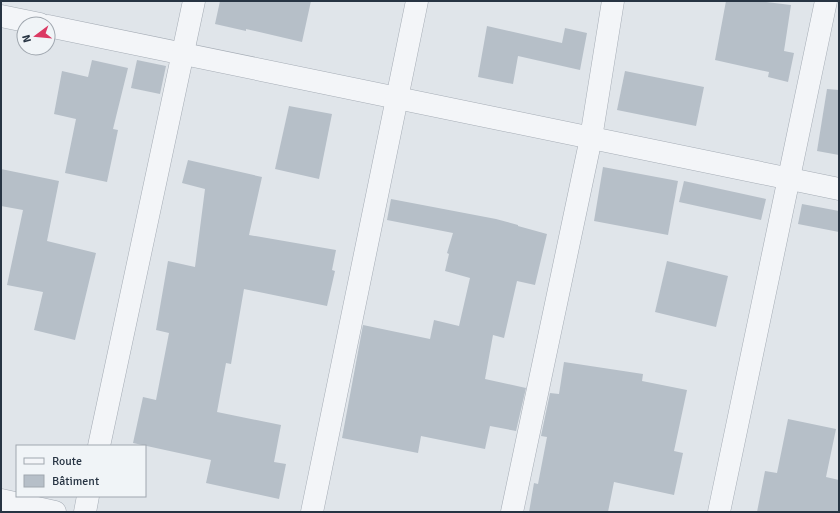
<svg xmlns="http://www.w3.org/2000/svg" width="840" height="513" viewBox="0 0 840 513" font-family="Signika,sans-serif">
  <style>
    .building { fill: #b6bfc8 }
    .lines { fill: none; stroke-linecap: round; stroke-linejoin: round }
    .minor-casing { stroke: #a5acb5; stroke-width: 23 }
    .minor { stroke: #f3f5f8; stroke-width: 22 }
  </style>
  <rect width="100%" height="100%" fill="#e0e5ea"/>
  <g class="building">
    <path d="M220,1H311L302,42L246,29V31L215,24Z"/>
    <path d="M726,1H759L791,5L784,51L794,53L788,82L768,77L769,72L715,60Z"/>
    <path d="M487,26L562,43L565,28L587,33L580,70L518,56L513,84L478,77Z"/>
    <path d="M92,60L128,68L113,129L118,130L107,182L65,173L76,119L54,114L62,71L88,77Z"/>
    <path d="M137,60L166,66L160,94L131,88Z"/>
    <path d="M625,71L704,87L696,126L617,110Z"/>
    <path d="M827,89L839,90V155L817,151Z"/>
    <path d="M289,106L332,114L319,179L275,169Z"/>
    <path d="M188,160L262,177L249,235L336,250L332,270L335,271L327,306L244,289L231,364L226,363L217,412L281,425L274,462L286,464L279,499L206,483L211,460L133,443L143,397L156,400L169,333L156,330L168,261L195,267L205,189L182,183Z"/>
    <path d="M603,167L678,181L668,235L594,221Z"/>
    <path d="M1,169L59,181L47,241L96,253L75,340L34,330L43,292L7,285L23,210L1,206Z"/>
    <path d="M684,181L766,199L761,220L679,202Z"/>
    <path d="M391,199L496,219L518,225V226L547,234L535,285L517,281L504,338L493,335L485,379L526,388L516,431L490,426L485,449L421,436L418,453L342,438L363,325L430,339L434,320L459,326L470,278L445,271L449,254L447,253L453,233L387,220Z"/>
    <path d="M802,204L839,211V232L798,224Z"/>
    <path d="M667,261L728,276L716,327L655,312Z"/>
    <path d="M564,362L643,374L642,381L687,390L674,451L683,453L674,495L614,482L608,512H529L534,483L538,484L547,437L541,436L550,393L559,394Z"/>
    <path d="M788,419L836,429L826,477L839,480V512H757L765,471L777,473Z"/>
  </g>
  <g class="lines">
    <g class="minor-casing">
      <g id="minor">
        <path d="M1,16L40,24"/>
        <path d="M48,26L839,189"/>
        <path d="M99,446L194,1"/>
        <path d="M1,500L55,512"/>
        <path d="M85,512L88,496"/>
        <path d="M312,512L417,1"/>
        <path d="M512,512L591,138L613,1"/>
        <path d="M719,512L826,1"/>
      </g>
    </g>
    <use href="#minor" class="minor"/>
  </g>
  <rect width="840" height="513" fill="none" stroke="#273443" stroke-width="4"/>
  <rect x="16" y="445" width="130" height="52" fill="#f0f4f7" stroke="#a0a7af"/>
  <rect x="24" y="458" width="20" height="6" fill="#f3f5f8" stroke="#a0a7af"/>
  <text x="52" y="465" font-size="12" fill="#273443">Route</text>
  <rect x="24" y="475" width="20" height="12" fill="#b6bfc8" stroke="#a0a7af"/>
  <text x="52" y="485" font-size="12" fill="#273443">Bâtiment</text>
  <g transform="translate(36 36) rotate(254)"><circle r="19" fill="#f0f4f7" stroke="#a0a7af"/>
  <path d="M0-3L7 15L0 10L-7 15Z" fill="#db3963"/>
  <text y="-6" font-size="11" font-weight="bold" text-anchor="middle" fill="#273443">N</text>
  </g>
</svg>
